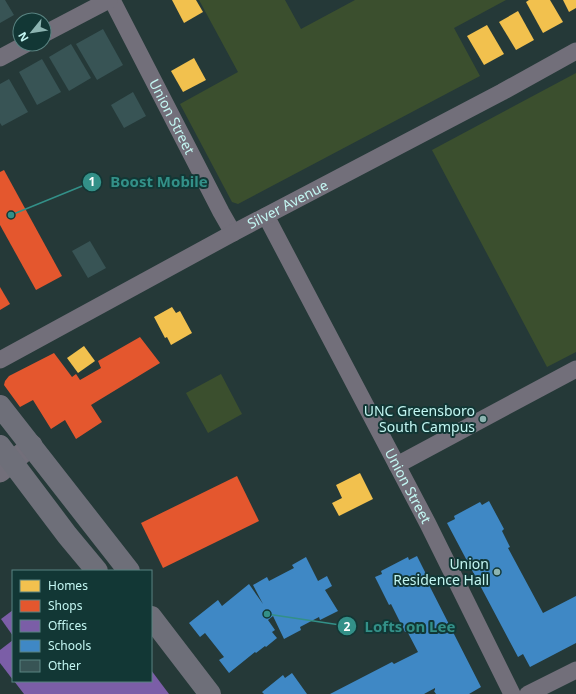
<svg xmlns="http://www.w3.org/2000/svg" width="576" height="694" viewBox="0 0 576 694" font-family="'Noto Sans',sans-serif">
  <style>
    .green { fill: #3b4f2e }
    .homes { fill: #f2c14e }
    .shops { fill: #e4572e }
    .offices { fill: #7b5ea7 }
    .schools { fill: #3f88c5 }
    .building { fill: #385455 }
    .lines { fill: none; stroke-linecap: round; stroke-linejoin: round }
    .minor { stroke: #726f7a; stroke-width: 17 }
    .tertiary { stroke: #726f7a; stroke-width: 21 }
    .primary { stroke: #6e6f79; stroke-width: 22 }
    .poi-dot { fill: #8cb4b1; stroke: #123735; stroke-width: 1.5 }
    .labels { text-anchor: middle; stroke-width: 4; stroke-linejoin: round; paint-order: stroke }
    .street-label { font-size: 14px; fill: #c3f6f2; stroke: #123735 }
    .poi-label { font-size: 14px; fill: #c3f6f2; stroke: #123735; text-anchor: end }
    .leader { fill: none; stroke: #339088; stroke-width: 1.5 }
    .callout-dot { fill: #339088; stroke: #123735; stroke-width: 1.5 }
    .mark-label { font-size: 12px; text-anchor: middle; font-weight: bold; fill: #fff }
    .callout-label { font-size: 15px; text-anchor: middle; font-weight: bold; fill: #339088; stroke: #123735; stroke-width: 4; stroke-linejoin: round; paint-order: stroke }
  </style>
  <rect width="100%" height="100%" fill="#253938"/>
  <g class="green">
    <path d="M199,0H285L301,29L355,0H506L454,28L480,76L238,204L232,202L180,104L238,72Z"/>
    <path d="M576,73V352L547,367L432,150Z"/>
    <path d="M221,374L242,414L208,433L186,393Z"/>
  </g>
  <g class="homes">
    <path d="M172,0H196L203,12L184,23Z"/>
    <path d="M529,0H550L563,22L543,33L526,2Z"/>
    <path d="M563,0H576V8L569,12Z"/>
    <path d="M518,11L534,40L516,50L499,22Z"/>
    <path d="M487,25L504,54L484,65L467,36Z"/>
    <path d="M194,58L206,80L183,92L171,71Z"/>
    <path d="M172,307L176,313L180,311L192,333L171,345L167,337L165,338L154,317Z"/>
    <path d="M84,346L95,361L78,373L67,358Z"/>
    <path d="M360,473L373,499L339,516L332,503L342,498L336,485Z"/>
  </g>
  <g class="shops">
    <path d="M4,170L62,276L36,290L0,225V172Z"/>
    <path d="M0,287L10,304L0,310Z"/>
    <path d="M140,337L160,363L91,405L102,422L76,439L65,420L51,429L33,400L20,407L4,385L5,381L9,376L54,353L72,377L76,374L80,380L101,368L98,361Z"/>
    <path d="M237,476L259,521L163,568L141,523Z"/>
  </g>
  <g class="offices">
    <path d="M13,610V636L1,619Z"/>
    <path d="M13,640V680L0,663V650Z"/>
    <path d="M151,670L169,694H24L14,681H151Z"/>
  </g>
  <g class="schools">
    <path d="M489,501L504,529L502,531L510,547L508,548L543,613L576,596V643L530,667L523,654L518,657L447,523L455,519L454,516L480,502L482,505Z"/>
    <path d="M417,556L431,584L429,585L481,687L469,694H436L434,691L435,690V688L424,694H330L392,662L394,664L418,652L407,631L405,632L391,604L389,605L375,577L382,574L381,571L408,557L409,560Z"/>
    <path d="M306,557L318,581L327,576L332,586L325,590L338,611L320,620L319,617L300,627L301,630L284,639L273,616L268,620L275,630L272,632L277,638L266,647L265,646L256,653L255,652L229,673L219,660L224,657L205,633L200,637L189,623L218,600L222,606L249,584L263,604L253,585L267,577L269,581L294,568L292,565Z"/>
    <path d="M292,673L307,694H264L262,692L283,675L285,678Z"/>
  </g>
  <g class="building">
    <path d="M0,0H5L14,15L0,23Z"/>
    <path d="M103,29L123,65L97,80L76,44Z"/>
    <path d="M71,44L91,78L69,91L49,57Z"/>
    <path d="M42,59L61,92L37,105L19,72Z"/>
    <path d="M9,79L28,112L2,126L0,123V84Z"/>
    <path d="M133,92L146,116L124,128L111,105Z"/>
    <path d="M90,241L106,268L88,278L72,251Z"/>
  </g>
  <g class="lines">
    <g class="minor">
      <path id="s1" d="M112,0L221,212L233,233"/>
      <path d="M44,34L109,0"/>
      <path d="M0,58L26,44"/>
      <path id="s2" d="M266,216L428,524L512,694"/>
      <path id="s3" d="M0,360L233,233L502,92L576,51"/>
      <path d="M397,465L576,369"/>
      <path d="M528,694L576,670"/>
    </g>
    <path class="tertiary" d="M0,472L32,445"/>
    <g class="primary">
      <path d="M0,406L129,571"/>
      <path d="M0,446L67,535L97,571"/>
      <path d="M151,617L210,694"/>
    </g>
  </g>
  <g class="poi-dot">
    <circle cx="483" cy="419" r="4"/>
    <circle cx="497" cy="572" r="4"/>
  </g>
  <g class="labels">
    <g class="street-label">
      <text dy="5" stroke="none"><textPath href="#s1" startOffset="131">Union Street</textPath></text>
      <text dy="5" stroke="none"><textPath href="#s3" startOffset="327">Silver Avenue</textPath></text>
      <text dy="5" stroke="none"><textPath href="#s2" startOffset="305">Union Street</textPath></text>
    </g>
    <g class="poi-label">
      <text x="475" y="416">UNC Greensboro<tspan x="475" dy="16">South Campus</tspan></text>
      <text x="489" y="569">Union<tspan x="489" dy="16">Residence Hall</tspan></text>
    </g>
  </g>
  <path class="leader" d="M11 215L92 182M267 614L347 626"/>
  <g class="callout-dot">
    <circle cx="11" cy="215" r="4"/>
    <circle cx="267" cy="614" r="4"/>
    <circle cx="92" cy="182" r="10"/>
    <circle cx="347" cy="626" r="10"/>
  </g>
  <g class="mark-label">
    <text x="92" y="186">1</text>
    <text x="347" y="631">2</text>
  </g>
  <g class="callout-label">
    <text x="159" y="187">Boost Mobile</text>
    <text x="410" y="632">Lofts on Lee</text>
  </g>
  <rect x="12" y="570" width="140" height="112" fill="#123735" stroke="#598381"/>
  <rect x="20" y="580" width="20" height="12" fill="#f2c14e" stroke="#598381"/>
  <text x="48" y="590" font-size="12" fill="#c3f6f2">Homes</text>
  <rect x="20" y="600" width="20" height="12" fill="#e4572e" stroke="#598381"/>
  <text x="48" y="610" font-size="12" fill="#c3f6f2">Shops</text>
  <rect x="20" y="620" width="20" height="12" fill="#7b5ea7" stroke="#598381"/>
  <text x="48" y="630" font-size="12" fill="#c3f6f2">Offices</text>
  <rect x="20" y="640" width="20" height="12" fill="#3f88c5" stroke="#598381"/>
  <text x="48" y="650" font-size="12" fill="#c3f6f2">Schools</text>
  <rect x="20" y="660" width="20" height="12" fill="#385455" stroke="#598381"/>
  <text x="48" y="670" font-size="12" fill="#c3f6f2">Other</text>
  <g transform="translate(32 32) rotate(240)"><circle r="19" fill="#123735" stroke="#598381"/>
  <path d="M0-3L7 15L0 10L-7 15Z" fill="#8cb4b1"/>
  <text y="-6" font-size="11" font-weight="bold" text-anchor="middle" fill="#c3f6f2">N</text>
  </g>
</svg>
